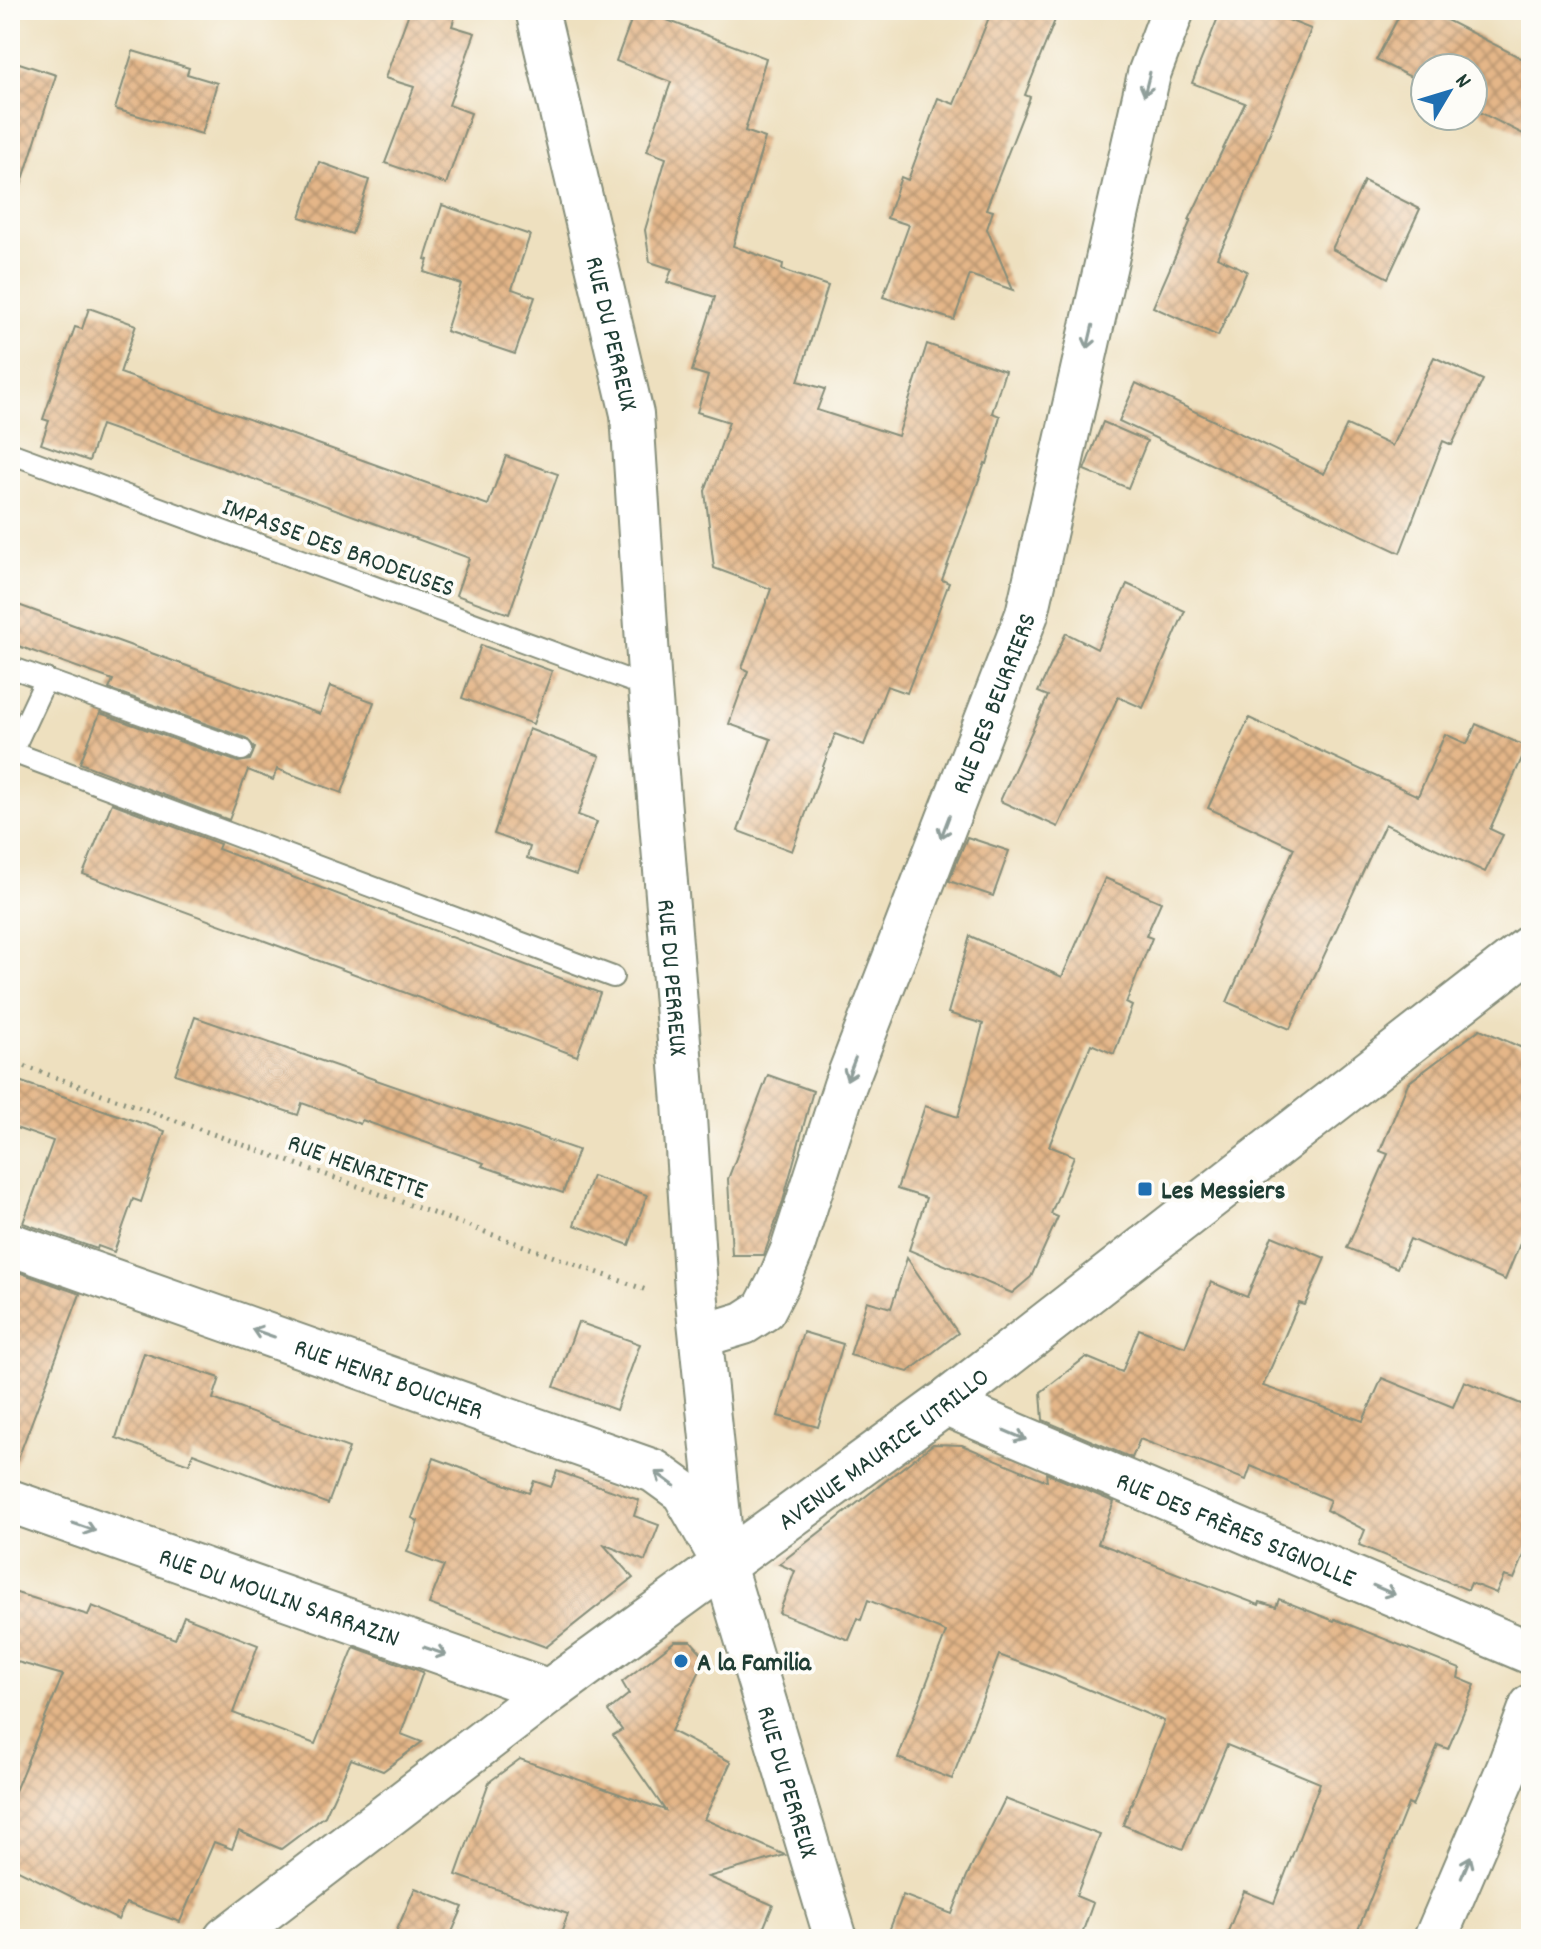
<svg xmlns="http://www.w3.org/2000/svg" width="1541" height="1949" viewBox="0 0 1541 1949" font-family="Dekko,sans-serif">
  <style>
    .building { fill: url(#building-cross-hatch) }
    .lines { fill: none; stroke-linecap: round; stroke-linejoin: round }
    .lane-casing { stroke: #868e7a; stroke-width: 24 }
    .street-casing { stroke: #868e7a; stroke-width: 46 }
    .secondary-casing { stroke: #868e7a; stroke-width: 48 }
    .path { stroke: #868e7a; stroke-width: 5; stroke-dasharray: 2 6; stroke-linecap: butt }
    .lane { stroke: #fff; stroke-width: 20 }
    .street { stroke: #fff; stroke-width: 42 }
    .secondary { stroke: #fff; stroke-width: 44 }
    .oneway { stroke: #8f9e9a }
    .poi-dot { fill: #1f6fb2; stroke: #fdfcf7; stroke-width: 3 }
    .labels { text-anchor: middle; stroke-width: 8; stroke-linejoin: round; paint-order: stroke }
    .street-label { font-size: 26px; fill: #1f3d34; stroke: #fdfcf7 }
    .poi-label { font-size: 26px; font-weight: bold; fill: #1f3d34; stroke: #fdfcf7; text-anchor: start }
  </style>
  <defs>
    <pattern id="building-cross-hatch" width="8" height="8" patternUnits="userSpaceOnUse" patternTransform="scale(2)"><rect width="8" height="8" fill="#e4b688"/><path d="M0 0l8 8M0 8l8-8" fill="none" stroke="#b89570"/></pattern>
  </defs>
  <rect width="100%" height="100%" fill="#fdfcf7"/>
  <filter id="ink" filterUnits="userSpaceOnUse"><feTurbulence type="fractalNoise" baseFrequency=".0125" numOctaves="2"/><feDisplacementMap in="SourceGraphic" scale="16" xChannelSelector="R" yChannelSelector="G"/><feConvolveMatrix kernelMatrix="1 2 1 2 8 2 1 2 1" color-interpolation-filters="sRGB"/></filter>
  <filter id="wash" filterUnits="userSpaceOnUse"><feTurbulence type="fractalNoise" baseFrequency=".006" numOctaves="4" result="noise"/><feDisplacementMap in="SourceGraphic" scale="32" xChannelSelector="R" yChannelSelector="G"/><feGaussianBlur stdDeviation="1.8" result="paint"/><feColorMatrix in="noise" values="0 0 0 0 0 0 0 0 0 0 0 0 0 0 0 0 0 1.4 0 .05"/><feComposite in="paint" operator="in"/></filter>
  <g filter="url(#wash)">
    <rect width="100%" height="100%" fill="#eee0bf"/>
    <g id="blocks">
      <g class="building">
        <path d="M410,10H457L452,26L475,33L449,105L471,113L446,184L385,163L414,87L385,78Z"/>
        <path d="M635,10H641L766,58L745,131L765,138L733,246L783,264L782,270L828,286L798,381L825,389L817,410L898,436L927,344L1005,371L992,413L1000,416L987,464L985,463L942,580L949,583L907,693L887,686L864,745L835,734L792,851L738,831L771,739L729,724L748,671L742,668L771,589L714,568L705,491L729,422L697,412L708,376L692,371L715,297L667,282L672,269L650,262L645,230L666,158L647,151L671,82L616,61Z"/>
        <path d="M992,10H1059L1025,95L1030,97L986,209L993,211L987,229L1013,290L970,275L954,320L883,297L909,225L887,218L901,177L908,180L938,98L954,104Z"/>
        <path d="M1221,10H1263L1311,29L1232,228L1217,257L1247,271L1218,336L1153,307L1191,220H1189L1245,103L1192,83Z"/>
        <path d="M1402,10H1427L1531,63V138L1473,109V68H1425V84L1376,60Z"/>
        <path d="M133,51L189,68L187,74L217,83L202,134L115,109Z"/>
        <path d="M10,60L56,75L19,192L10,190Z"/>
        <path d="M319,162L369,180L352,234L300,217Z"/>
        <path d="M1364,181L1420,209L1388,278L1332,249Z"/>
        <path d="M442,205L530,235L512,289L535,297L515,354L446,331L461,284L424,272L428,260L425,259Z"/>
        <path d="M89,308L136,325L120,373L488,505L506,456L558,474L509,614L456,595L469,558L226,469L101,425L89,461L41,444L49,421L43,419L75,327L82,329Z"/>
        <path d="M1434,357L1483,380L1452,445L1443,441L1400,553L1119,421L1136,383L1324,474L1347,425L1392,446Z"/>
        <path d="M1103,422L1147,441L1128,488L1084,470Z"/>
        <path d="M1127,584L1185,611L1143,708L1118,697L1058,827L1000,801L1048,696L1038,692L1066,633L1097,649Z"/>
        <path d="M10,602L320,714L330,686L374,702L342,793L277,769L273,780L248,770L229,820L80,763L100,713L238,762L250,760L255,748L246,738L109,689L113,680L10,643Z"/>
        <path d="M481,645L552,671L533,724L462,698Z"/>
        <path d="M1249,718L1418,796L1445,734L1467,744L1476,724L1527,747L1490,829L1503,835L1485,872L1385,824L1290,1029L1227,1002L1294,848L1208,808Z"/>
        <path d="M529,729L600,756L578,815L597,822L576,875L527,858L530,847L494,834Z"/>
        <path d="M112,803L220,844L218,849L600,993L577,1056L83,874Z"/>
        <path d="M967,837L1009,851L993,896L949,881Z"/>
        <path d="M1105,878L1161,902L1146,936L1152,938L1126,1003L1132,1006L1114,1054L1091,1044L1049,1146L1074,1156L1051,1214L1058,1217L1031,1277L1012,1293L909,1250L926,1198L897,1189L925,1106L958,1117L983,1024L948,1013L970,936L1062,977Z"/>
        <path d="M195,1017L578,1150L563,1193L482,1166L484,1163L362,1120L360,1124L302,1103L298,1115L175,1074Z"/>
        <path d="M1480,1029L1531,1052V1217L1505,1280L1410,1239L1397,1268L1347,1248L1388,1154L1380,1151L1408,1083Z"/>
        <path d="M768,1075L813,1091L783,1201L764,1255H732L728,1179Z"/>
        <path d="M10,1078L165,1131L141,1202L133,1199L114,1252L98,1246L97,1249L23,1223L53,1141L10,1126Z"/>
        <path d="M592,1176L647,1195L629,1245L574,1225Z"/>
        <path d="M1272,1236L1325,1258L1305,1305L1299,1303L1263,1386L1363,1421L1382,1378L1453,1407L1464,1381L1531,1408V1539L1514,1579L1504,1576L1496,1593L1471,1583L1468,1590L1359,1545L1365,1530L1326,1510L1330,1500L1251,1466L1246,1480L1140,1439L1132,1458L1043,1420L1041,1392L1086,1357L1122,1372L1139,1329L1185,1347L1211,1282L1247,1297Z"/>
        <path d="M907,1258L958,1333L908,1372L850,1355L867,1301L891,1308Z"/>
        <path d="M10,1269L80,1294L14,1469H10Z"/>
        <path d="M578,1322L640,1344L616,1410L554,1387Z"/>
        <path d="M803,1332L843,1344L818,1427L778,1416Z"/>
        <path d="M144,1353L220,1378L213,1399L349,1448L328,1504L193,1453L189,1464L116,1438Z"/>
        <path d="M933,1444L962,1445L1047,1481L1046,1473L1114,1502L1098,1543L1259,1605L1260,1602L1276,1607L1279,1599L1334,1621L1335,1619L1460,1669L1458,1678L1475,1685L1448,1749L1438,1745L1412,1806L1408,1804L1356,1935L1360,1936L1359,1939H1225L1244,1891L1274,1903L1320,1783L1227,1745L1183,1849L1123,1825L1164,1721L1056,1676L999,1655L952,1779L898,1758L946,1632L868,1600L861,1620L858,1618L849,1640L779,1613L795,1571L779,1564Z"/>
        <path d="M434,1458L529,1493L534,1481L551,1487L557,1471L639,1500L634,1516L659,1525L645,1561L603,1544L633,1578L546,1647L429,1604L444,1566L407,1552L418,1521L412,1518Z"/>
        <path d="M10,1591L88,1615L92,1606L175,1639L184,1616L258,1645L233,1713L315,1744L354,1647L423,1672L401,1734L422,1742L383,1771L351,1759L325,1816L281,1849L239,1831L232,1849L214,1842L180,1922L126,1903L118,1920L10,1866V1803L63,1675L10,1660Z"/>
        <path d="M675,1641H691L706,1658L671,1731L731,1762L704,1819L785,1855L708,1877L773,1905L759,1939H559L568,1914L456,1875L489,1782L520,1759L665,1810L613,1735L622,1730L608,1711L629,1694L622,1682Z"/>
        <path d="M1005,1799L1100,1835L1076,1896L1093,1903L1080,1939H1017L1009,1936L1008,1939H886L903,1895L952,1914L967,1876Z"/>
        <path d="M415,1888L463,1907L449,1939H393Z"/>
      </g>
    </g>
  </g>
  <g filter="url(#ink)">
    <use href="#blocks" fill-opacity="0" stroke="#868e7a" stroke-width="2"/>
    <g class="lines">
      <g class="lane-casing">
        <g id="lane">
          <path d="M10,453L650,688"/>
          <path d="M10,667L242,750"/>
          <path d="M46,679L12,752L613,977"/>
        </g>
      </g>
      <g class="street-casing">
        <g id="street">
          <path id="s1" d="M537,10L632,414L650,688L684,1102L696,1291L724,1565L836,1939"/>
          <path id="s2" d="M10,1244L654,1471L683,1492L716,1550"/>
          <path id="s3" d="M701,1336L744,1323L764,1310L778,1283L792,1250L845,1085L1027,614L1149,74L1173,10"/>
          <path id="s4" d="M944,1404L1531,1653"/>
          <path id="s5" d="M10,1501L550,1691"/>
          <path d="M1435,1939L1508,1768L1531,1706"/>
        </g>
      </g>
      <g class="secondary-casing">
        <g id="secondary">
          <path id="s6" d="M226,1939L550,1691L944,1404L1531,947"/>
        </g>
      </g>
      <path class="path" d="M10,1061L649,1291"/>
      <use href="#lane" class="lane"/>
      <use href="#street" class="street"/>
      <use href="#secondary" class="secondary"/>
    </g>
    <defs><path id="oneway-shaft" d="M-6 0H5M1.5-3L5.5 0L1.5 3" fill="none" stroke-width="1.6" stroke-linecap="round" stroke-linejoin="round" transform="scale(2)"/></defs>
    <g class="oneway">
      <use href="#oneway-shaft" transform="translate(1147 84) rotate(104)"/>
      <use href="#oneway-shaft" transform="translate(1090 337) rotate(103)"/>
      <use href="#oneway-shaft" transform="translate(945 827) rotate(111)"/>
      <use href="#oneway-shaft" transform="translate(851 1069) rotate(111)"/>
      <use href="#oneway-shaft" transform="translate(263 1333) rotate(-161)"/>
      <use href="#oneway-shaft" transform="translate(1015 1435) rotate(23)"/>
      <use href="#oneway-shaft" transform="translate(665 1479) rotate(-144)"/>
      <use href="#oneway-shaft" transform="translate(84 1527) rotate(19)"/>
      <use href="#oneway-shaft" transform="translate(1384 1590) rotate(23)"/>
      <use href="#oneway-shaft" transform="translate(435 1651) rotate(19)"/>
      <use href="#oneway-shaft" transform="translate(1466 1867) rotate(-67)"/>
    </g>
  </g>
  <g class="poi-dot">
    <rect x="1137" y="1181" width="16" height="16" rx="4"/>
    <circle cx="681" cy="1661" r="8"/>
  </g>
  <g class="labels">
    <g class="street-label">
      <text dy="9" stroke="none"><textPath href="#s1" startOffset="332">RUE DU PERREUX</textPath></text>
      <text transform="translate(339 546) rotate(20)" y="9">IMPASSE DES BRODEUSES</text>
      <text dy="9" stroke="none"><textPath href="#s3" startOffset="718">RUE DES BEURRIERS</textPath></text>
      <text dy="9" stroke="none"><textPath href="#s1" startOffset="980">RUE DU PERREUX</textPath></text>
      <text transform="translate(358 1165) rotate(20)" y="9">RUE HENRIETTE</text>
      <text dy="9" stroke="none"><textPath href="#s2" startOffset="402">RUE HENRI BOUCHER</textPath></text>
      <text dy="9" stroke="none"><textPath href="#s6" startOffset="820">AVENUE MAURICE UTRILLO</textPath></text>
      <text dy="9" stroke="none"><textPath href="#s4" startOffset="318">RUE DES FRÈRES SIGNOLLE</textPath></text>
      <text dy="9" stroke="none"><textPath href="#s5" startOffset="286">RUE DU MOULIN SARRAZIN</textPath></text>
      <text dy="9" stroke="none"><textPath href="#s1" startOffset="1796">RUE DU PERREUX</textPath></text>
    </g>
    <g class="poi-label">
      <text x="1161" y="1198">Les Messiers</text>
      <text x="697" y="1670">A la Familia</text>
    </g>
  </g>
  <rect width="1541" height="1949" fill="none" stroke="#fdfcf7" stroke-width="40"/>
  <g transform="translate(1449 92) rotate(52)"><circle r="38" fill="#fdfcf7" stroke="#a4b0a9" stroke-width="2"/>
  <path d="M0-6L14 30L0 20L-14 30Z" fill="#1f6fb2"/>
  <text y="-12" font-size="22" font-weight="bold" text-anchor="middle" fill="#1f3d34">N</text>
  </g>
</svg>
